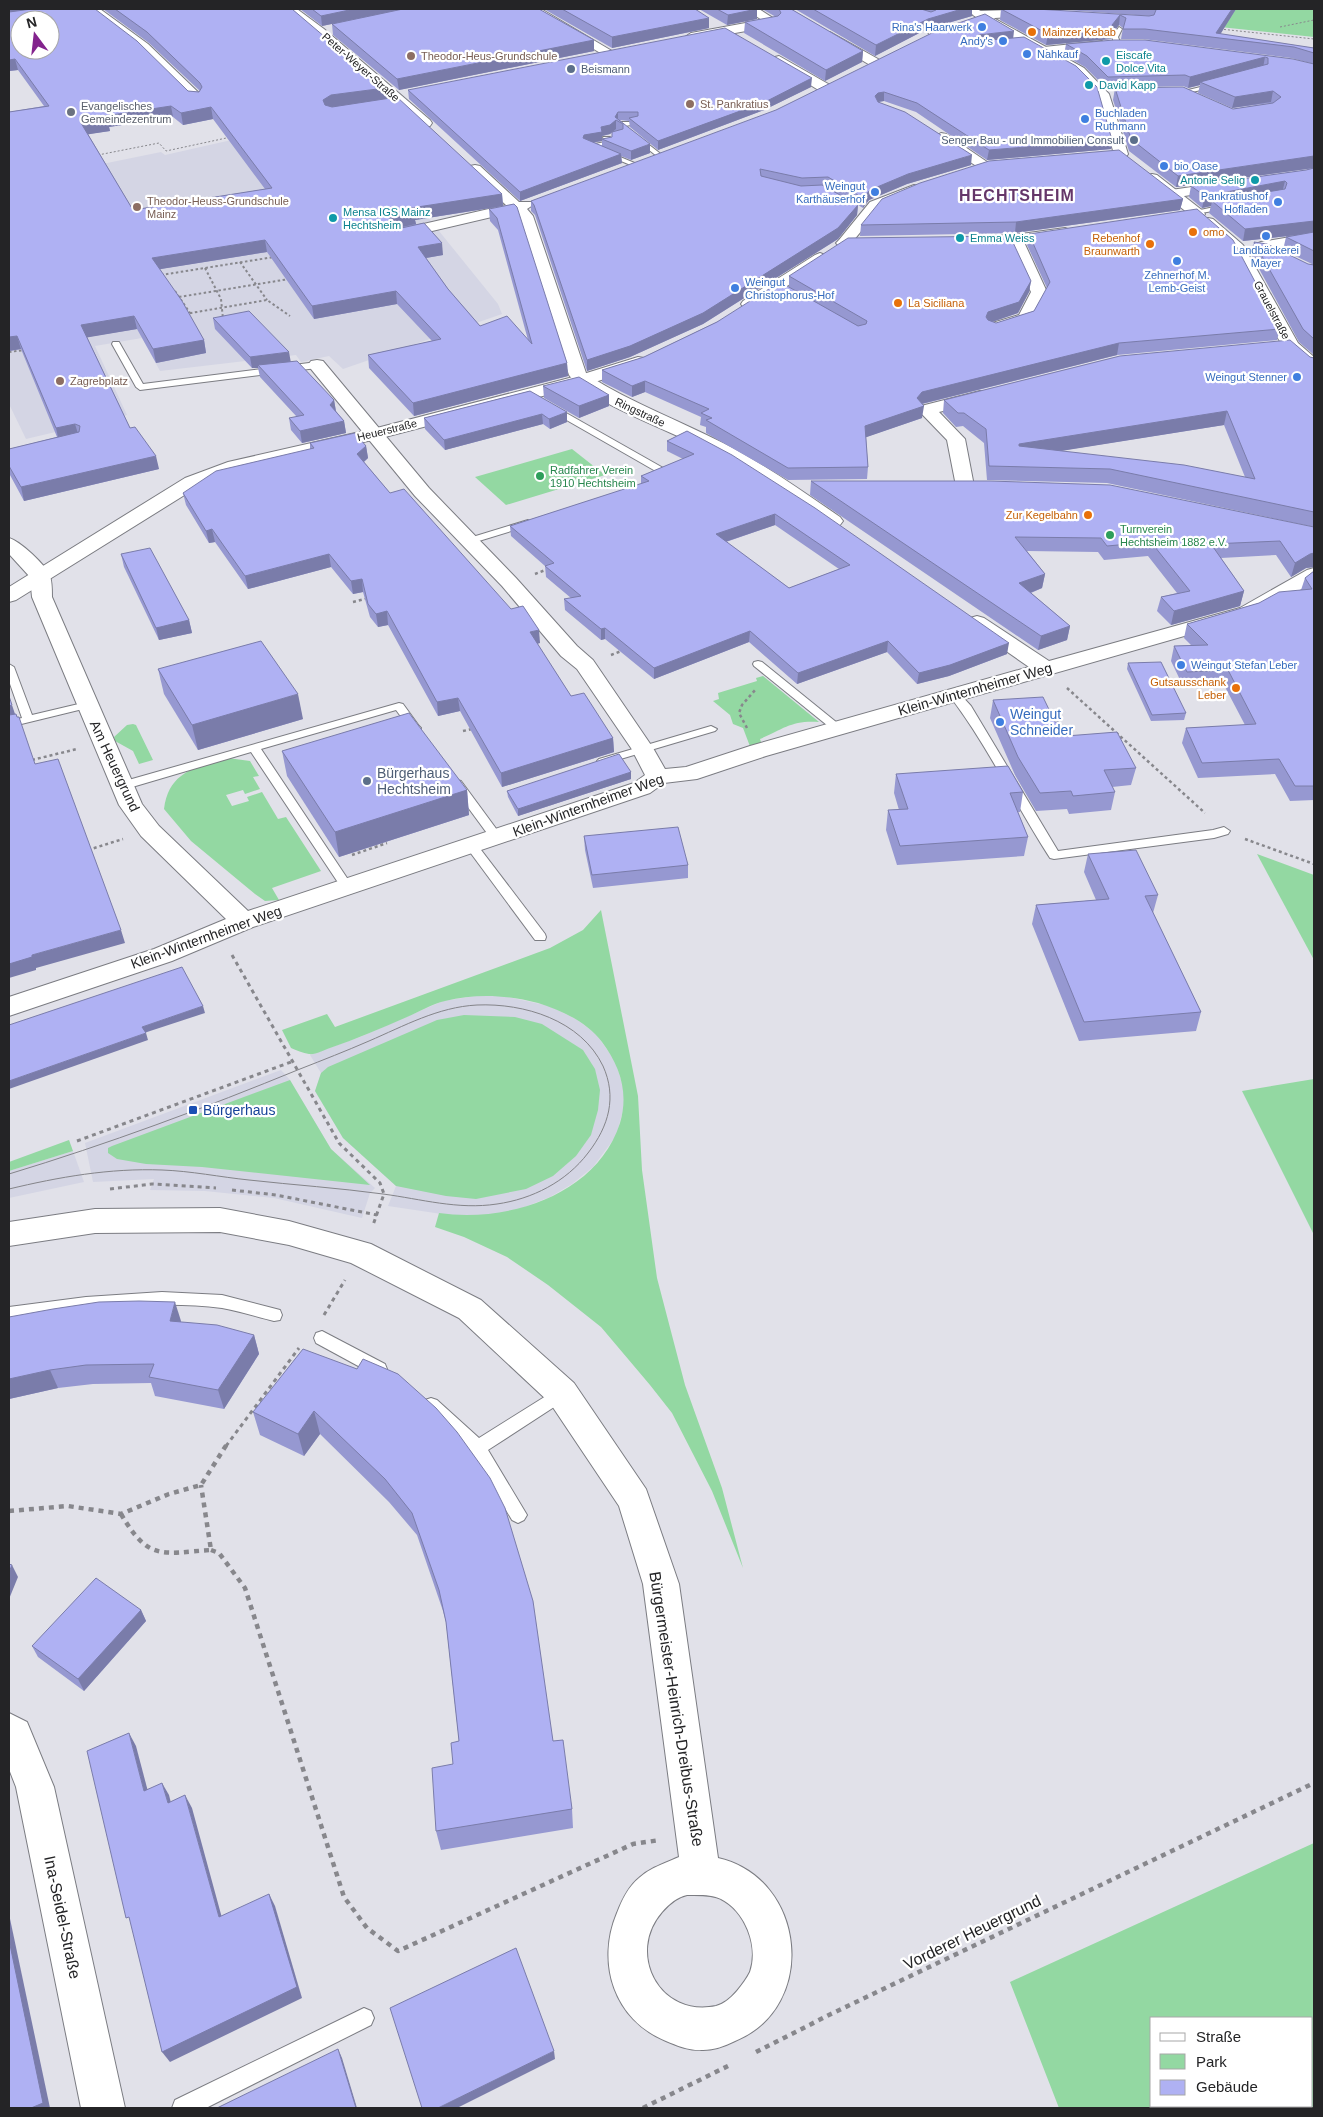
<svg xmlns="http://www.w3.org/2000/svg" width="1323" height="2117" viewBox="0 0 1323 2117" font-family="Arial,sans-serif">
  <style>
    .built { fill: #d4d5e4 }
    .green { fill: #93d8a2; fill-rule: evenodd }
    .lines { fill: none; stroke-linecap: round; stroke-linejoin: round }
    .lane-casing { stroke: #7b7c82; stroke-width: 2 }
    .street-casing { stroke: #7b7c82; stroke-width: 2 }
    .secondary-casing { stroke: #7b7c82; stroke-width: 2 }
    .path-far4 { stroke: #87878c; stroke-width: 1; stroke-dasharray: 2 2; stroke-linecap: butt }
    .path-far3 { stroke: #87878c; stroke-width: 2; stroke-dasharray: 2.5 2.5; stroke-linecap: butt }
    .path-far2 { stroke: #87878c; stroke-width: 2.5; stroke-dasharray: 3 3; stroke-linecap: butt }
    .path-far1 { stroke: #87878c; stroke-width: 3; stroke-dasharray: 4 4; stroke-linecap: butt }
    .path { stroke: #87878c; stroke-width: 4.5; stroke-dasharray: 5 5; stroke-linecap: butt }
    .lane { fill: #fff; fill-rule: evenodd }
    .street { fill: #fff; fill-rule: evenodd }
    .secondary { fill: #fff; fill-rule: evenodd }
    .tram { stroke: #848489; stroke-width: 1 }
    .wall { fill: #9698d1; fill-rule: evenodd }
    .shaded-wall { fill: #7a7caa }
    .building { fill: #afb1f3; stroke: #7a7caa; fill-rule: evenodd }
    .shop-dot { fill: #3f7fe0; stroke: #fff; stroke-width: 2 }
    .food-dot { fill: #e8710a; stroke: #fff; stroke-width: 2 }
    .education-dot { fill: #8d6e63; stroke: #fff; stroke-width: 2 }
    .culture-dot { fill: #0f9aa8; stroke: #fff; stroke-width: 2 }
    .service-dot { fill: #5c6f8a; stroke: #fff; stroke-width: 2 }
    .worship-dot { fill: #6b7280; stroke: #fff; stroke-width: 2 }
    .leisure-dot { fill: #2e9e5b; stroke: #fff; stroke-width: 2 }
    .transit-dot { fill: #1a4fb4; stroke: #fff; stroke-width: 2 }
    .labels { text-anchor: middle; stroke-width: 4.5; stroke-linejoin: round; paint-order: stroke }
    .far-shop-label { font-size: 11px; fill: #366cbe; stroke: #fff; text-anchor: end }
    .far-food-label { font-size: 11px; fill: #c56008; stroke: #fff; text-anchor: start }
    .far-culture-label { font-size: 11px; fill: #0d838f; stroke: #fff; text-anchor: start }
    .far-education-label { font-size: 11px; fill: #785e54; stroke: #fff; text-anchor: start }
    .far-street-label { font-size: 11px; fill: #242426; stroke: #fff }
    .far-service-label { font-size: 11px; fill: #4e5e75; stroke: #fff; text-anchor: start }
    .far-worship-label { font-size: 11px; fill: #5b616d; stroke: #fff; text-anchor: start }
    .far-leisure-label { font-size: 11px; fill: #27864d; stroke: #fff; text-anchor: start }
    .street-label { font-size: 14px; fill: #242426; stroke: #fff }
    .shop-label { font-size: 14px; fill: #366cbe; stroke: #fff; text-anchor: start }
    .service-label { font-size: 14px; fill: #4e5e75; stroke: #fff; text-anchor: start }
    .transit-label { font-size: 14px; fill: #164399; stroke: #fff; text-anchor: start }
    .far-district-label { font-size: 16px; font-weight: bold; letter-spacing: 1px; fill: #653669; stroke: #fff }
    .near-street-label { font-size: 16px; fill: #242426; stroke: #fff }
  </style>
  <rect width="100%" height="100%" fill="#e1e1e9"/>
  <g class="built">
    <path d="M346,116L498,304L502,314L343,369L329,356L301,362L296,355L160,371L142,338L95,346L127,415L26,439L9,404V183L161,152L165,155L316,121Z"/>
    <path d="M482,995L503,996L549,1006L576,1019L596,1034L615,1061L624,1089V1107L616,1136L593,1167L572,1184L550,1197L522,1208L493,1215L455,1216L388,1206L396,1186L343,1138L315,1091L321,1073L310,1055L360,1037L443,1001Z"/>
    <path d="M281,1070L290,1080L331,1149L375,1188L370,1193L362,1218L274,1198L205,1191L150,1190L154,1179L93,1182L85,1143Z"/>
    <path d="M73,1151L84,1182L9,1198V1171Z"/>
  </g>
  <g class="green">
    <path d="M1217,9H1314V37L1173,22Z"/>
    <path d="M572,449L605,475L506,505L475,477Z"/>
    <path d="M763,676L819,722C792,720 783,729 760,739L762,745L751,749L743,728L733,724L730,715L713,701L719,699L718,693L757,681L756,678Z"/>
    <path d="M133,724L136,725L153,760L139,764L133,751L115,741L114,737L127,725Z"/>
    <path d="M228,758L250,761L259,776L253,777L260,789L245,794L243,790L226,795L232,806L249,801L247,797L262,792L278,819L286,817L321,871L272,888L279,900L265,901L255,894L191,841L164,809C169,771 196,767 228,758Z"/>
    <path d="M1257,854L1314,875V960Z"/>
    <path d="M601,910L638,1096L642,1170L657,1278L685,1385L722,1488L743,1568L712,1491L672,1413L650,1385L601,1327L548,1285L507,1257L464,1237L435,1227L439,1213C508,1223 597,1195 620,1123C629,1093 620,1066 602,1042C587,1022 561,1010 538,1003C507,995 477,993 445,1001C432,1004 419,1012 407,1017C382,1028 356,1039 330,1048C324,1050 315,1055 309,1054C303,1053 296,1050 291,1048L282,1030L327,1014L335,1027L550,948L583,930Z"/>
    <path d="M464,1015L515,1017L542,1024L583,1050L595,1069L600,1090L598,1110L591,1135L576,1156L553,1176L526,1189L476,1199L446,1196L396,1186L343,1138L315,1091L321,1073L328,1067L437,1020Z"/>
    <path d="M1314,1079V1235L1242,1091Z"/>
    <path d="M290,1080L331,1149L370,1185L202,1167L146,1164L117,1159L108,1153V1148L112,1146Z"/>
    <path d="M69,1140L73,1151L9,1171V1162Z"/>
    <path d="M1314,1843V2108H1059L1010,1982ZM1152,2018H1312V2106H1152Z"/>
  </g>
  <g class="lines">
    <g class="lane-casing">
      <g id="lane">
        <path d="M945,23L953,27L950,29L943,26Z"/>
        <path d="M1119,27L1122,29L1118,37L1121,45L1118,47L1115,45L1112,37Z"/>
        <path d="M926,30H930L935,34L930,35Z"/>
        <path d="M1217,83L1220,85L1219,86L1183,94L1180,92Z"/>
        <path d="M637,122V124L625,126L662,155V157H658L616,124L619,122Z"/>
        <path d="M603,137H610L613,143L596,147L637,164V166H633L585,146L605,142Z"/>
        <path d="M1228,204H1231V208L1195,214L1191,212Z"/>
        <path d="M113,342H119L143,384L317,362L321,365L317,368L140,390L136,387L112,344Z"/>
        <path d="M552,405L665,469L667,471L665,473H659L549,410V406Z"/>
        <path d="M528,520L533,523L531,525L469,544L464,541L466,539Z"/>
        <path d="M758,661L762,662L841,726L843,728L841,730H833L754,666L753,664L754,662Z"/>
        <path d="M9,664L14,667L32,715L87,702L93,705L91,707L9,727V721L22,718L9,681Z"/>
        <path d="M955,692L959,693L971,706L1058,851L1213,830L1224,827L1230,831L1228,834L1214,838L1054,859L1050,858C1015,804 988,746 949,695Z"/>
        <path d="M399,703L403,704L419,726L421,728L419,730H411L396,710L261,749L353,887L351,890H343L251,752L122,790L116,786L118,783Z"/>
        <path d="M711,726L717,729L715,731L607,763H599L597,761L599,759Z"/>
        <path d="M457,780L461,781L500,834L502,837L500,840H492L453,787L451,784L453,781Z"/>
        <path d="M471,841L475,842L545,934L546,937L545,940H535L467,848L465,845Z"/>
        <path d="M162,1292L222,1295L280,1310L282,1315L280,1320L274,1321C257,1317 240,1311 222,1308C151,1299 80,1311 9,1319V1307L86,1297Z"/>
        <path d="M322,1331L385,1364L387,1369L385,1374L379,1376L373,1374L316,1343L314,1338L316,1333Z"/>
        <path d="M562,1386L568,1388L570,1393L568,1398L488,1450L527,1515L524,1520L518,1523L512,1520L472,1453L425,1410L423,1405L425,1400L431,1398L437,1400L479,1438Z"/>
        <path d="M364,2008L371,2011L374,2018L371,2025L206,2108H172L175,2100Z"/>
      </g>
    </g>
    <g class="street-casing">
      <g id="street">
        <path d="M87,9H100L148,44L201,95L202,98L201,101H191L140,50Z"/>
        <path d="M284,9H297L324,29L430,120L432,123L430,126H420Z"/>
        <path d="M527,9H541L617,54L611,58L607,57Z"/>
        <path d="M745,9H759L779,22L773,26L691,41L685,37L691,33L762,20Z"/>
        <path d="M1037,9L1043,13L1041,15L979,19L973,15L979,11Z"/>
        <path d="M830,32L878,59L880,62L878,65H870L826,39L824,36Z"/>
        <path d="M1102,41L1108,45L1106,48L1044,55L1038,51L1044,47Z"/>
        <path d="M779,56L830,85L831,88L830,91H820L775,63L773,60L775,57Z"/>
        <path d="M941,133L946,134L993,166L986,170L981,169L936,140L934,137Z"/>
        <path d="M475,165L480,166L519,202H531L533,205L527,209L533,216L586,373L589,376C632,403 678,420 723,443C764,464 802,491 840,517L843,521L840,525L833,527L826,525C789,499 751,472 710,451C678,434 588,402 569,375L519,218L513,212L398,239L393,237L390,234L393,231L506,205L470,172L468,169L470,166Z"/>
        <path d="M1226,182L1231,183L1233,186L1231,189L1171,198L1166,197L1164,194L1166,191L1171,190Z"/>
        <path d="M1208,218L1213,219L1243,245L1298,343L1314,357V370C1276,362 1254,281 1232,251C1224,240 1209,234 1201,222L1203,219Z"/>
        <path d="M1314,233V243L1261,252L1256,250L1253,247L1256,244L1261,242Z"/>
        <path d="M1015,235L1020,237L1023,240L1047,292L1032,321L995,332L989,330L987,327L989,324L1019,315L1031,292L1007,240L1010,237Z"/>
        <path d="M317,360L323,361L429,488L516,578L577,646L593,660L653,748L665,769L686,767L750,746L1029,667L970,626L967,622L970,618L977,616L984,618L1049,661L1240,608L1307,570L1314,568V582L1254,616L766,756L697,779L664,783L650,793L253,927L172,961L9,1016V997L154,949L226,919L141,836L119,805L32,597L30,577L9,554V538C20,541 46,565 50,576C52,582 52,591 52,597L142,804L159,826L248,911L634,783L645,775L631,748L577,669L561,656L502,586L415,496L311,369L308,365L311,361Z"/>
        <path d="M980,391L986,392L989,396L986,400L939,412L965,439L974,486L972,490L965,492L958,490L956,486L947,440L918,410L921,406Z"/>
        <path d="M220,1208L289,1221L371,1244L481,1300L574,1383L646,1489L679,1584L718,1858C806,1878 819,2007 735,2041C725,2046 714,2050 703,2050C690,2051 678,2046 666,2041C614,2020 596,1963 617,1913C622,1900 628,1887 639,1878C650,1868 665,1863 679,1857L643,1584L619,1506L550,1403L459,1318L351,1263L289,1245L220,1232L95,1233L9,1246V1222L95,1209ZM687,1895C697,1895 712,1894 721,1899C745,1911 759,1946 750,1972C747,1978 742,1985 737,1991C732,1997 724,2004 716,2006C659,2018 626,1953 662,1912C669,1904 677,1897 687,1895Z"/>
        <path d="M9,1713L27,1722L54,1787L125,2108H81L16,1787L9,1769Z"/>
      </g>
    </g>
    <g class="secondary-casing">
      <g id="secondary">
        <path d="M963,9H977L1084,68L1109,94L1128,154L1126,157L1121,158L1114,154L1097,95L1076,74Z"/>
        <path d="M1152,174L1157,175L1203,211L1205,214L1203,217H1193L1147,181L1145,178L1147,175Z"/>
        <path d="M914,185L919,186L921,189L919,192L880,208L849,246H839L836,243L839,240L870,202Z"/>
        <path d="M1065,228L1070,230L1073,233L1070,236L1015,245L974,246L969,244L966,241L969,238L974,236L1015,235Z"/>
        <path d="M820,253L825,255L828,258L825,261L755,307H743L741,304L743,301L815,255Z"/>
        <path d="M638,357L644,358L646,362L644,366L589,384L381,438L241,470L199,486L16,600L9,602V587L185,478L228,462L373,429L577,376Z"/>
      </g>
    </g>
    <g class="path-far4">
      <path d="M1280,27L1314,20"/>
      <path d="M1220,29L1314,39"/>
      <path d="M98,155L159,143L166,151L231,137"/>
    </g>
    <g class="path-far3">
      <path d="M240,262L267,300"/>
      <path d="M205,268L221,299L223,319"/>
      <path d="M161,275L274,257"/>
      <path d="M175,291L190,313"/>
      <path d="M179,297L289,279"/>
      <path d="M185,314L267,300L290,316"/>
      <path d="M9,352L25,350"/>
    </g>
    <g class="path-far2">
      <path d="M535,574L548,569"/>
      <path d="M353,602L369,598"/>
      <path d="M611,655L624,650"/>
      <path d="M1067,688L1205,813"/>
      <path d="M747,728L739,713L742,705L756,689"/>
      <path d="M463,731L472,729"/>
      <path d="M32,760L77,749"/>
      <path d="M1245,839L1314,864"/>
      <path d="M88,850L123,839"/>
      <path d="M352,855L387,843"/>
    </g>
    <g class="path-far1">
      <path d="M232,955L339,1143L380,1183L384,1194L373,1225"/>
      <path d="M77,1141L291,1062"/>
      <path d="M110,1189L152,1184L216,1188"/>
      <path d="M232,1190L276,1195L377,1215"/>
      <path d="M324,1315L345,1280"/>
      <path d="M226,1446L299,1348"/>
    </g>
    <g class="path">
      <path d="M9,1511L68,1506L121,1514L169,1494L201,1485L227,1444"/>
      <path d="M121,1514C149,1562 162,1553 211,1550L201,1485"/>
      <path d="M211,1550L219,1553L245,1588L344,1897L367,1928L398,1951L633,1844L660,1840"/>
      <path d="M756,2052L831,2014L1314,1783"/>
      <path d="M643,2108L728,2066"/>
    </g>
    <use href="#lane" class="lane"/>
    <use href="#street" class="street"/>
    <use href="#secondary" class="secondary"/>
    <path class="tram" d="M9,1174C108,1144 205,1108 300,1069C323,1060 346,1051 369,1041C404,1026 438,1007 477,1005C524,1003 581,1020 603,1066C617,1097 609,1126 588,1153C566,1182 532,1199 497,1204C458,1210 421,1199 383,1194C339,1188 294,1185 249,1180C220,1177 191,1171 162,1170C110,1168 59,1177 9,1189"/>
  </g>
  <g class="wall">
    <path d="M9,9L188,91L199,92L200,91L149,43L103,9H292L387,98L502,194L503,206L415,220L416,224L443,255L426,258L448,289L480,326L528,340L498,230L490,221L489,209L514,204L567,363L568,376L414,416L369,368L368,355L432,341L397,304L314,319L267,252L160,269L204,340L206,353L156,363L137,329L87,337L130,428L159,469L24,501L10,475L9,470V449L57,437L21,349L9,351V112L44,106L18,70L9,71ZM173,117L183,125L213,119L265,189L133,210L88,134L110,131L109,127Z"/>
    <path d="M300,9H539L594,40V51L399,90L333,35L332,24L373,15L322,26Z"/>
    <path d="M544,9H695L709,28L612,48Z"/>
    <path d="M699,9H757V19L727,25Z"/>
    <path d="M762,9H791L863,51L862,62L825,81L744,33L745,22L776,17Z"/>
    <path d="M795,9H972V16L927,29L875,56Z"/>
    <path d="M1001,9L1149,16H1150L1052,9H1236L1220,34L1314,48V64L1291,58L1143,39H1121L1123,28L1119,25L1112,34L1111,39L1046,45L1000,20Z"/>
    <path d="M1013,38L1112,140L1111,149L987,160L916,112L884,101L878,102L971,165L907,184L869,200L863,208L858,205L857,215L838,239L703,324L630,357L587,371L535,215L531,211V201Z"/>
    <path d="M1145,40L1314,64V355L1299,342L1251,254L1254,242L1308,264L1314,265L1283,250L1286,237L1306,234L1243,241L1209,213L1211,206L1202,208L1189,197L1191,186L1306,170L1314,168L1176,187L1129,151L1113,100L1115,88L1233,109L1271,103L1232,108L1198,93L1200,85L1188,88L1183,86L1106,88L1085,67L1064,55L1066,44Z"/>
    <path d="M811,87L764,110L658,150L630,127L629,121L620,120L650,153L631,160L621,156L622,163L520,201L409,99L408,90ZM612,132V137L602,139V136L610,134ZM602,141V146L594,142Z"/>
    <path d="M1183,199L1180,210L1015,233L860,236L861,225Z"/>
    <path d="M1029,234L1280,329L1277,340L1117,355L922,404V418L866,437L868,467L867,479L788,480L706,433V427L700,425L701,417L645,392L632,397L602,382V370L644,357L789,287V276L1031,281L1029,292L1018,313L992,322L996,323L1034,311L1047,288L1027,245Z"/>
    <path d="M213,318L290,361L334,400L336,411L344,421L346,433L302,443L291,430L289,418L297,417L260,377L258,368H252L215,329Z"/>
    <path d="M1310,357L1314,358V527L1107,483L987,480L984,443L963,426L956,427L943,413L944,400ZM1224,425L1245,477L1059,451Z"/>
    <path d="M543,386L609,395V406L579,418L544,398Z"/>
    <path d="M530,391L567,422L550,429L543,424L445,450L425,429L424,418Z"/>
    <path d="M687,431L1007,654L949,676L917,684L887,652L797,684L749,642L654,679L605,639L601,640L565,610L564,599L571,598L546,577L545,566L511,536L510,526L641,484V476L683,459L667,451V441ZM775,525L839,569L789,588L726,542Z"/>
    <path d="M310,443L366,446L368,458L364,462L390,493L540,643L537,644L571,696L613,738L614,752L502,787L460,711L438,716L388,625L378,627L370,617L363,592L353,594L331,567L248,589L215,542L209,543L186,505L183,493L310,449Z"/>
    <path d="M811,481L1314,527V567L1306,568L1291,577L1276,555L1221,558L1244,591L1240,606L1171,625L1157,611L1161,597L1177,593L1148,556L1104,560L1098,552L1027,551L1045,574L1042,588L1031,593L1070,626L1067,640L1038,650L810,495Z"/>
    <path d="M121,554L189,620L192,633L159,640L124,567Z"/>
    <path d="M1314,571V800L1290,801L1275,774L1198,778L1182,743L1186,728L1245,725L1224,685L1183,686L1171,661L1174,646L1191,645L1184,638L1187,624L1259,603L1301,590L1305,578Z"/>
    <path d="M1128,663L1186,713L1184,720L1151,721L1127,669Z"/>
    <path d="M158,669L303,719L198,750L164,694Z"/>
    <path d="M993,700L1055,722L1066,736L1136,768L1131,785L1112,787L1115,792L1111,810L1069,814L1067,809L1036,811L1015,775L990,718Z"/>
    <path d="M282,751L467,790L469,815L339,857L287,776Z"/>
    <path d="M631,772V779L518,816L508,797L507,791Z"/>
    <path d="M896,774L1023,792L1020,812H1018L1028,837L1024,856L897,865L886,830L888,810H899L894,793Z"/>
    <path d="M584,836L688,865V878L593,888L585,850Z"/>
    <path d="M1088,854L1158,895L1153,913L1201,1012L1196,1031L1079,1041L1032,924L1036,905L1096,900L1084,872Z"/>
    <path d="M9,1317L181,1321V1322L254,1335L259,1354L224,1409L155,1396L151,1383L93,1384L58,1388L9,1399Z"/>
    <path d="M357,1369L553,1741L572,1809L573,1828L441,1850L436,1831L459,1741L446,1622L443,1611L417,1535L389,1502L320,1434L304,1456L260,1435L253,1412Z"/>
    <path d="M141,1610L146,1621L84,1691L38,1657L32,1646Z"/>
  </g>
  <g class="shaded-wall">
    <path d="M9,9H44L9,14Z"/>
    <path d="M354,9H404L322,26L321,16Z"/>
    <path d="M757,9V19L727,25L728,15Z"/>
    <path d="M962,9H972V16L927,29L875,56L876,45L928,19Z"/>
    <path d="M1232,9H1236L1218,38L1216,33Z"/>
    <path d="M1120,15L1119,25L1112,34L1111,39L1046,45L1048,34L1112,25Z"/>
    <path d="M709,18V28L612,48V37Z"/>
    <path d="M1014,31L1013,40L977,44L976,37L978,35Z"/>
    <path d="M594,40V51L399,90L397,79Z"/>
    <path d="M863,51L862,62L825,81L826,70Z"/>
    <path d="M1265,57L1263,68L1200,82V85L1188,88L1190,77Z"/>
    <path d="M15,59L18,70L9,71V60Z"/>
    <path d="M812,78L811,87L764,110L658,150V141Z"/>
    <path d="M385,88L387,99L324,112L323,100L331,95Z"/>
    <path d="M1273,91L1271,102L1232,108L1235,97Z"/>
    <path d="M884,92V101L878,102L875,96L878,93Z"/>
    <path d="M171,106L173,117L109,127L110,131L84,135L81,123L105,116Z"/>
    <path d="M211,107L213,119L183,125L181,113Z"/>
    <path d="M618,112V120H616V129L610,134L602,136V141L585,144L583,138L584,135L601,127L615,117Z"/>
    <path d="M1112,140L1111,149L987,160L989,150Z"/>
    <path d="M650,144V153L631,160V151Z"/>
    <path d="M621,154L622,163L520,201V192Z"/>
    <path d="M972,155L971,165L907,184L869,200L863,208V198L870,190L908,174Z"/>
    <path d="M1314,156V168L1176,187L1178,176Z"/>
    <path d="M1285,181L1282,193L1212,201L1211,206L1202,208L1205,196Z"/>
    <path d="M502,194L503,206L415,220L416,224L393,229L387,223L391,217L411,208Z"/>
    <path d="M1183,199L1180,210L1015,233L1016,222Z"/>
    <path d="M858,205L857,215L838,239L703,324L630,357L587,371V360Z"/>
    <path d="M1314,221V233L1243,241L1245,229Z"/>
    <path d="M265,240L267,252L155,270L152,258Z"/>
    <path d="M442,243L443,255L420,259L418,247Z"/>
    <path d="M1031,281L1029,292L1018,313L986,324V317L988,312Z"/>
    <path d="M396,291L397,304L314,319L312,306Z"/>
    <path d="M134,316L137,329L84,338L81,325Z"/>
    <path d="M17,336L21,349L9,351V337Z"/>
    <path d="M204,340L206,353L156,363L153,349Z"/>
    <path d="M1119,343L1117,355L921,404L924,406L922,418L864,438L865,426L917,398L922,392Z"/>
    <path d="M289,352L291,363L258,365V368H252L250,357Z"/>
    <path d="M567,363L568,376L414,416L413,403Z"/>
    <path d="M645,381V392L632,397V386Z"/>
    <path d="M609,395V406L579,418V406Z"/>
    <path d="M334,400L336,412L330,405Z"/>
    <path d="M1227,411L1224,425L1017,458L1019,444Z"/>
    <path d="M567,412V422L550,429L549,419Z"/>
    <path d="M542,414L543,424L445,450L444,440Z"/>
    <path d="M344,421L346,433L302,443L300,431Z"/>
    <path d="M75,424L79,437L59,442L56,428Z"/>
    <path d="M366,446L368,458L359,466L357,454Z"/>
    <path d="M156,456L159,469L24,501L21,487Z"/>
    <path d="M775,514V525L716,545V534Z"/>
    <path d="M212,529L215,542L209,543L206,531Z"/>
    <path d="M1314,553V567L1306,568L1291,577L1295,563L1310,554Z"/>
    <path d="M329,554L331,567L248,589L245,576Z"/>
    <path d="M1045,574L1042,588L1017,598L1019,583Z"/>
    <path d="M362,579L363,592L353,594L351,581Z"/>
    <path d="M1244,591L1240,606L1171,625L1174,611Z"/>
    <path d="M387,611L388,625L378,627L376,614Z"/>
    <path d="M189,620L192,633L159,640L156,628Z"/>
    <path d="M1070,626L1067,640L1038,650L1041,636Z"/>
    <path d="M605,628V639L601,640V629Z"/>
    <path d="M539,630L540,643L530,645V632Z"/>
    <path d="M750,631L749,642L654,679V668Z"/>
    <path d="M888,641L887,652L797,684L798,673Z"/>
    <path d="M1009,643L1007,654L949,676L917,684L919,673Z"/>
    <path d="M298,694L303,719L198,750L192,725Z"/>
    <path d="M458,698L460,711L438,716L437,702Z"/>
    <path d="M12,705L16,717L9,720V706Z"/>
    <path d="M613,738L614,752L502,787L501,773Z"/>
    <path d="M631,772V779L518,816V809Z"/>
    <path d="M467,790L469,815L339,857L335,832Z"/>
    <path d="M121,930L125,943L36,968V970L9,978V964L32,955Z"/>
    <path d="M203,1006L205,1013L144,1033L142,1027Z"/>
    <path d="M146,1033L148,1040L9,1089V1081Z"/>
    <path d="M175,1302L181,1321L176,1340L170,1321Z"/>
    <path d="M254,1335L259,1354L224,1409L218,1390Z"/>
    <path d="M50,1370L58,1388L9,1399V1379Z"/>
    <path d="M314,1411L320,1434L304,1456L298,1434Z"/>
    <path d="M12,1565L18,1577L9,1599V1572Z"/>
    <path d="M141,1610L146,1621L84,1691L78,1679Z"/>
    <path d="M129,1733L136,1746L151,1803L144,1791Z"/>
    <path d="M162,1783L169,1795L174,1815L168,1803Z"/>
    <path d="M185,1795L192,1808L225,1929L219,1917Z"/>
    <path d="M269,1894L275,1906L302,1998L170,2062L162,2052Z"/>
    <path d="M9,1914L50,2108H31L9,1940Z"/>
    <path d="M338,2049L342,2058L357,2108H356Z"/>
    <path d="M554,2051L555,2059L457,2108H438Z"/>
  </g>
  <g class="building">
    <path d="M32,9H95L137,41L188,91L199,92L202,87L200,83L147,32L115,9H292L385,88L331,95L323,100L325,105L332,107L397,97L502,194L411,208L415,212L391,217L387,223L397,229L424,223L442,243L418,247L448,289L480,326L507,316L532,344L497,218L489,209L514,204L517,207L567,363L413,403L368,355L441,339L396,291L312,306L265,240L152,258L182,301L204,340L153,349L134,316L81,325L130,428L135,427L156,456L21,487L9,466V449L79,432L80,426L75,424L56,428L17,336L9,337V112L49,106L15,59L9,60V12ZM20,20H50V50H20ZM171,106L181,113L211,107L272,188L133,210L81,123L107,119L105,116Z"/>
    <path d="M312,9H354L321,16Z"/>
    <path d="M403,9H539L594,40L397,79L332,24Z"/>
    <path d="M562,9H695L709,18L612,37Z"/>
    <path d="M717,9H757L728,15Z"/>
    <path d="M779,9H791L863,51L826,70L745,22L778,16L781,13Z"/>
    <path d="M813,9H921L931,12L936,10V9H962L928,19L876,45Z"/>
    <path d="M1001,9H1036L1149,16L1154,15L1156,10V9H1232L1216,33L1314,48V53L1294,47L1145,29H1123L1126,18L1120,15L1112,25L1113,29L1048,34Z"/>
    <path d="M985,14L1014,31L978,35L976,37L980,41L1024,37L1076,66L1097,87L1112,140L989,150L917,103L884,92L878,93L875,96L878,102L905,112L972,155L908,174L870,190L863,198L828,177L802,178L760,169L761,176L801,186L822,185L858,205L838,228L703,313L630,346L587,360L534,205L531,201L776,110L938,30Z"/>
    <path d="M725,28L812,78L765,102L658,141L629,118L638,116V112H618L615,117L650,144L631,151L602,139L612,137V132L623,129V124L616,120L610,125L601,127L602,132L584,135L583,138L621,154L520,192L408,90Z"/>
    <path d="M1114,40H1145L1293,59L1314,64V156L1178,176L1131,139L1115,88L1183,87L1233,109L1273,103L1281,97L1273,91L1235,97L1200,82L1268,64V58L1265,57L1190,77L1185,75L1108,77L1087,56L1066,44Z"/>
    <path d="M1119,150L1183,199L1016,222L861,225L882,199L920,183L989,161Z"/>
    <path d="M1314,168V221L1245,229L1212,201L1285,189L1287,183L1285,181L1205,196L1191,186L1306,170Z"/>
    <path d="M1197,209L1233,240L1280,329L1119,343L922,392L917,398L924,406L865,426L868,467L788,468L706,420L712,418L701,413L709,409L645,381L632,386L602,370L644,357L717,322L780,282L858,326L866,324L867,321L789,276L848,238L1010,236L1031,281L1019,302L988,312L986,317L988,320L996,323L1034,311L1050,282L1029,234Z"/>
    <path d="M1314,232V251L1286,237Z"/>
    <path d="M1254,242L1267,244L1308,264L1314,265V339L1303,329Z"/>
    <path d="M249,311L289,352L250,357L213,318Z"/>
    <path d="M1290,340L1310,357L1314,358V512L1110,469L989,466L986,429L964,413H958L944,400L1120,356ZM1227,411L1255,479L1184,465L1019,446V444Z"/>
    <path d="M297,361L334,400L330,405L344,421L300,431L289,418L304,415L258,365Z"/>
    <path d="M579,377L609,395L579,406L543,386Z"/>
    <path d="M530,391L567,412L549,419L542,414L444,440L424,418Z"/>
    <path d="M687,431L732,455L815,508L1009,643L950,665L919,673L888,641L798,673L750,631L654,668L605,628L601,629L564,599L581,596L545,566L554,563L510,526L649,481L641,476L694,454L667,441ZM775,514L850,565L789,588L716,534Z"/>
    <path d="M355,433L366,446L357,454L390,493L404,489L511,609L523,606L539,630L530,632L571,696L584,693L613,738L501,773L458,698L437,702L387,611L376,614L368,604L362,579L351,581L329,554L245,576L212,529L206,531L183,493L216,471L314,448L310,443Z"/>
    <path d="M811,481H990L1110,485L1314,527V553L1310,554L1295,563L1280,541L1211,544L1244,591L1174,611L1161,597L1190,591L1151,542L1107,546L1101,538L1015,537L1045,574L1019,583L1070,626L1041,636Z"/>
    <path d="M150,548L189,620L156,628L121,554Z"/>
    <path d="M1314,571V786H1295L1279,759L1202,763L1186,728L1256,724L1228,670L1187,672L1174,646L1208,645L1187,624L1259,603L1279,592L1312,589L1305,578Z"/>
    <path d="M261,641L298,694L192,725L158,669Z"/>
    <path d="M1161,662L1186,713L1152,715L1128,663Z"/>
    <path d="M9,696L12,705L9,706Z"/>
    <path d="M1043,697L1055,722H1059L1066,736L1117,732L1136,768L1104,770L1115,792L1073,796L1071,791L1040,793L1018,757L993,700Z"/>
    <path d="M409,713L467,790L335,832L282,751Z"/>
    <path d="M16,714L17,717H19L35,764L58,759L121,930L32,955V957L9,964V715Z"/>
    <path d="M619,754L631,772L518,809L507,791Z"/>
    <path d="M1008,766L1023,792L1010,793L1028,837L900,846L888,810L908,809L896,774Z"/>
    <path d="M678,827L688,865L592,875L584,836Z"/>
    <path d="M1136,850L1158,895L1145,896L1201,1012L1084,1022L1036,905L1109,899L1088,854Z"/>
    <path d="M182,967L203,1006L142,1027L146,1033L9,1081V1025Z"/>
    <path d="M139,1301L175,1302L170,1321L217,1325L254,1335L218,1390L149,1377L154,1364L86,1365L50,1370L9,1379V1317L53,1309L99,1302Z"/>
    <path d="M303,1349L357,1369L363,1359L398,1374L436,1408L457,1432L490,1478L505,1508L533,1601L553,1741L563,1740L572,1809L436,1831L432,1768L453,1764L451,1743L459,1741L446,1622L439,1590L412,1513L385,1479L314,1411L298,1434L253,1412Z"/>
    <path d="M9,1564L12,1565L9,1572Z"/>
    <path d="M96,1578L141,1610L78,1679L32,1646Z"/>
    <path d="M129,1733L144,1791L162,1783L168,1803L185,1795L219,1917L269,1894L297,1987L162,2052L129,1917L126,1918L87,1751Z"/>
    <path d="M9,1940L43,2103L31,2108H9Z"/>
    <path d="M516,1948L554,2051L438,2108H422L390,2008Z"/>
    <path d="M338,2049L356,2108H217Z"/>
  </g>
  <g class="shop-dot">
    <circle cx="982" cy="27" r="5"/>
    <circle cx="1003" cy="41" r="5"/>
    <circle cx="1027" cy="54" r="5"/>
    <circle cx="1085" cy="119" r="5"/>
    <circle cx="1164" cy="166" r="5"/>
    <circle cx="875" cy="192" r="5"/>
    <circle cx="1278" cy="202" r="5"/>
    <circle cx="1266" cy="236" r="5"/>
    <circle cx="1177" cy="261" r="5"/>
    <circle cx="735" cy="288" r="5"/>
    <circle cx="1297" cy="377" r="5"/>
    <circle cx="1181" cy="665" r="5"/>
    <circle cx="1000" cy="722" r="5"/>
  </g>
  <g class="food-dot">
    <circle cx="1032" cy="32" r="5"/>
    <circle cx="1193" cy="232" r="5"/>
    <circle cx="1150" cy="244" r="5"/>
    <circle cx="898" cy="303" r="5"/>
    <circle cx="1088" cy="515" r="5"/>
    <circle cx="1236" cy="688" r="5"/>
  </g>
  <g class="education-dot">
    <circle cx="411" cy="56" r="5"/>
    <circle cx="690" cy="104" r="5"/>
    <circle cx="137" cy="207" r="5"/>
    <circle cx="60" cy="381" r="5"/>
  </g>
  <g class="culture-dot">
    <circle cx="1106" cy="61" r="5"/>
    <circle cx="1089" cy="85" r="5"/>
    <circle cx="1255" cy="180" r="5"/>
    <circle cx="333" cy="218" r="5"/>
    <circle cx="960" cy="238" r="5"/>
  </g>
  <g class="service-dot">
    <circle cx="571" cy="69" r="5"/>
    <circle cx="1134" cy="140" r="5"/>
    <circle cx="367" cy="781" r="5"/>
  </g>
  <circle class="worship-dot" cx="71" cy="112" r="5"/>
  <g class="leisure-dot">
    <circle cx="540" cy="476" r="5"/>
    <circle cx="1110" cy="535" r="5"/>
  </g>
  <rect class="transit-dot" x="188" y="1105" width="10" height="10" rx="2.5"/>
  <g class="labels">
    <g class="far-shop-label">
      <text x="972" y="31">Rina's Haarwerk</text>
      <text x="993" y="45">Andy's</text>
      <text x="1037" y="58" text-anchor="start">Nahkauf</text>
      <text x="1095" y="117" text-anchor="start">Buchladen<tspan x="1095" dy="13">Ruthmann</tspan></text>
      <text x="1174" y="170" text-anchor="start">bio Oase</text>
      <text x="865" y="190">Weingut<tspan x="865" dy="13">Karthäuserhof</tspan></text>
      <text x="1268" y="200">Pankratiushof<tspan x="1268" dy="13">Hofladen</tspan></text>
      <text x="1266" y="254" text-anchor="middle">Landbäckerei<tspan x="1266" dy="13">Mayer</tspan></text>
      <text x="1177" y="279" text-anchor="middle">Zehnerhof M.<tspan x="1177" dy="13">Lemb-Geist</tspan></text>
      <text x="745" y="286" text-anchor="start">Weingut<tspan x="745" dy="13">Christophorus-Hof</tspan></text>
      <text x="1287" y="381">Weingut Stenner</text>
      <text x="1191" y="669" text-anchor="start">Weingut Stefan Leber</text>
    </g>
    <g class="far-food-label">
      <text x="1042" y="36">Mainzer Kebab</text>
      <text x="1203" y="236">omo</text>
      <text x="1140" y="242" text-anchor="end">Rebenhof<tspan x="1140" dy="13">Braunwarth</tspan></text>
      <text x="908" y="307">La Siciliana</text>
      <text x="1078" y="519" text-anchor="end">Zur Kegelbahn</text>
      <text x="1226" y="686" text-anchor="end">Gutsausschank<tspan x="1226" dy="13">Leber</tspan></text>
    </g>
    <g class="far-culture-label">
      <text x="1116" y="59">Eiscafe<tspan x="1116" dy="13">Dolce Vita</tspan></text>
      <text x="1099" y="89">David Kapp</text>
      <text x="1245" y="184" text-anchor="end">Antonie Selig</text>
      <text x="343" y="216">Mensa IGS Mainz<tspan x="343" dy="13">Hechtsheim</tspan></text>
      <text x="970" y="242">Emma Weiss</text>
    </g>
    <g class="far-education-label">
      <text x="421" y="60">Theodor-Heus-Grundschule</text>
      <text x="700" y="108">St. Pankratius</text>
      <text x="147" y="205">Theodor-Heuss-Grundschule<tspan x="147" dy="13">Mainz</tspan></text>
      <text x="70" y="385">Zagrebplatz</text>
    </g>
    <g class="far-street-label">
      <text transform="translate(361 67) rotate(41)" y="4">Peter-Weyer-Straße</text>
      <text transform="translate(1272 310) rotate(62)" y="4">Grauelstraße</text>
      <text transform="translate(640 412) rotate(25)" y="4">Ringstraße</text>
      <text transform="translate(387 430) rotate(-14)" y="4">Heuerstraße</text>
    </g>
    <g class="far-service-label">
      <text x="581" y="73">Beismann</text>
      <text x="1124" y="144" text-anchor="end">Senger Bau - und Immobilien Consult</text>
    </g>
    <g class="far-worship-label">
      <text x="81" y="110">Evangelisches<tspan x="81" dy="13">Gemeindezentrum</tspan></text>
    </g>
    <g class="far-leisure-label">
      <text x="550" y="474">Radfahrer Verein<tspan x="550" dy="13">1910 Hechtsheim</tspan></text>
      <text x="1120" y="533">Turnverein<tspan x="1120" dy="13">Hechtsheim 1882 e.V.</tspan></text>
    </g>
    <g class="street-label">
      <text transform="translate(975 689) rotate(-16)" y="5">Klein-Winternheimer Weg</text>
      <text transform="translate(115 766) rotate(65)" y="5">Am Heuergrund</text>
      <text transform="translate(588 805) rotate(-20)" y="5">Klein-Winternheimer Weg</text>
      <text transform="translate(206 937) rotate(-20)" y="5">Klein-Winternheimer Weg</text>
    </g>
    <g class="shop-label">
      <text x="1010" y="719">Weingut<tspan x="1010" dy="16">Schneider</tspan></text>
    </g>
    <g class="service-label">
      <text x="377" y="778">Bürgerhaus<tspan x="377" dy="16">Hechtsheim</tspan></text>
    </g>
    <g class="transit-label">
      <text x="203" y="1115">Bürgerhaus</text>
    </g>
    <g class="far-district-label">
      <text x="1017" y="201">HECHTSHEIM</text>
    </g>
    <g class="near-street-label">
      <text transform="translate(677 1709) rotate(81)" y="6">Bürgermeister-Heinrich-Dreibus-Straße</text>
      <text transform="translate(63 1917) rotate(78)" y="6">Ina-Seidel-Straße</text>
      <text transform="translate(972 1932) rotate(-26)" y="6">Vorderer Heuergrund</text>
    </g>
  </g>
  <rect width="1323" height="2117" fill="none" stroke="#242426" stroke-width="20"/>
  <rect x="1150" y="2017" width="162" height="90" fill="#ffffff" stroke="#a7a7a8"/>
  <rect x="1160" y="2033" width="25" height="8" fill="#ffffff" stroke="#a7a7a8"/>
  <text x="1196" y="2042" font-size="15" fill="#242426">Straße</text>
  <rect x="1160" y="2054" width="25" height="15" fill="#93d8a2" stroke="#a7a7a8"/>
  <text x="1196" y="2067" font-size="15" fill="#242426">Park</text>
  <rect x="1160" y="2080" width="25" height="15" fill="#afb1f3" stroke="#a7a7a8"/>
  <text x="1196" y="2092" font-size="15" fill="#242426">Gebäude</text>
  <g transform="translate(35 35) rotate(345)"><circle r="24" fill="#ffffff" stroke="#a7a7a8"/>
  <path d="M0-4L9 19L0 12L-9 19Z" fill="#83238d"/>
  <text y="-8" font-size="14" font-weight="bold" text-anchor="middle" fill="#242426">N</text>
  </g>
</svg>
